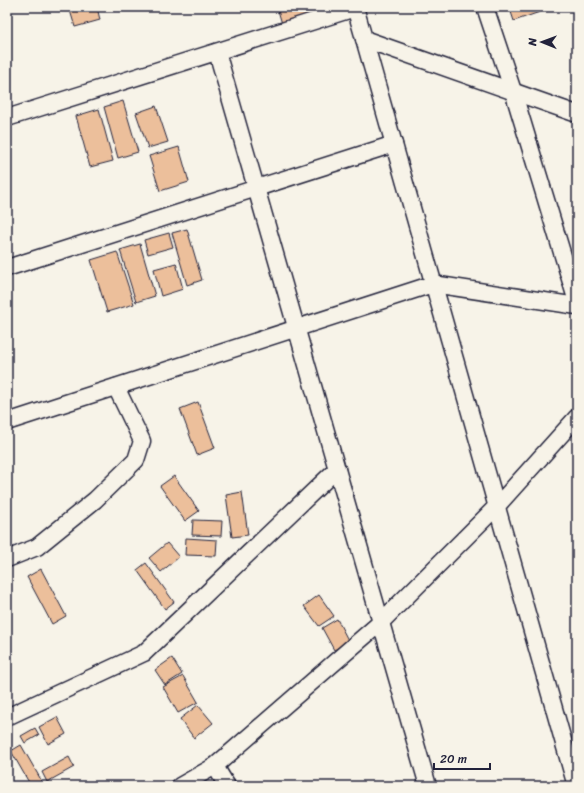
<svg xmlns="http://www.w3.org/2000/svg" width="584" height="793" viewBox="0 0 584 793" font-family="Sriracha,sans-serif">
  <style>
    .building { fill: #ecbf9b; stroke: #22223b }
    .lines { fill: none; stroke-linecap: round; stroke-linejoin: round }
    .street-casing { stroke: #22223b; stroke-width: 19 }
    .street { stroke: #f7f3e8; stroke-width: 16 }
  </style>
  <rect width="100%" height="100%" fill="#f7f3e8"/>
  <filter id="ink" filterUnits="userSpaceOnUse"><feTurbulence type="fractalNoise" baseFrequency=".025" numOctaves="2"/><feDisplacementMap in="SourceGraphic" scale="8" xChannelSelector="R" yChannelSelector="G"/><feConvolveMatrix kernelMatrix="1 2 1 2 8 2 1 2 1" color-interpolation-filters="sRGB"/></filter>
  <g filter="url(#ink)">
    <g class="building">
      <path d="M69,7H97L100,20L75,27Z"/>
      <path d="M277,7H331L332,10L282,24Z"/>
      <path d="M516,7H554L514,21L510,9Z"/>
      <path d="M123,101L138,152L118,158L104,107Z"/>
      <path d="M156,106L168,142L148,148L136,113Z"/>
      <path d="M99,109L113,161L90,167L76,116Z"/>
      <path d="M179,147L189,182L160,191L149,156Z"/>
      <path d="M187,229L202,280L187,285L172,233Z"/>
      <path d="M169,233L173,247L148,254L144,240Z"/>
      <path d="M140,244L155,296L136,302L120,250Z"/>
      <path d="M117,252L134,304L107,312L91,260Z"/>
      <path d="M176,263L183,289L161,296L154,269Z"/>
      <path d="M198,402L215,448L197,455L180,409Z"/>
      <path d="M174,476L199,511L185,521L160,486Z"/>
      <path d="M242,492L248,535L232,537L226,495Z"/>
      <path d="M193,520L222,521L221,536L192,535Z"/>
      <path d="M186,538L217,540L216,556L185,555Z"/>
      <path d="M167,543L179,557L161,572L149,558Z"/>
      <path d="M146,563L174,602L165,609L137,570Z"/>
      <path d="M41,569L66,616L52,624L27,577Z"/>
      <path d="M319,595L334,616L319,626L304,606Z"/>
      <path d="M337,619L349,642L334,650L322,628Z"/>
      <path d="M172,658L182,674L165,685L155,670Z"/>
      <path d="M183,676L198,702L178,713L163,687Z"/>
      <path d="M198,705L213,723L194,738L180,719Z"/>
      <path d="M57,717L66,734L48,744L39,727Z"/>
      <path d="M35,728L39,735L25,743L21,736Z"/>
      <path d="M21,745L44,785L43,786H31L11,751Z"/>
      <path d="M69,757L74,767L47,782L42,772Z"/>
    </g>
    <g class="lines">
      <g class="street-casing">
        <g id="street">
          <path d="M355,7L576,786"/>
          <path d="M485,7L513,91L577,302"/>
          <path d="M364,39L577,114"/>
          <path d="M217,52L428,786"/>
          <path d="M7,118L355,8"/>
          <path d="M7,268L394,144"/>
          <path d="M7,422L433,284L577,306"/>
          <path d="M7,559L37,547L95,500L136,460L142,441L116,387"/>
          <path d="M7,717L144,653L337,469"/>
          <path d="M215,766L227,786"/>
          <path d="M180,786L215,766L381,622L497,506L577,417"/>
        </g>
      </g>
      <use href="#street" class="street"/>
    </g>
  </g>
  <rect width="584" height="793" fill="none" stroke="#f7f3e8" stroke-width="24"/>
  <rect x="12" y="12" width="560" height="769" fill="none" stroke="#22223b" stroke-width="1.5" filter="url(#ink)"/>
  <g transform="translate(542 42) rotate(271)" stroke="#f7f3e8" stroke-width="3" paint-order="stroke">
  <path d="M0-3L7 15L0 10L-7 15Z" fill="#22223b"/>
  <text y="-6" font-size="11" font-weight="bold" text-anchor="middle" fill="#22223b">N</text>
  </g>
  <path d="M434 763v6h56v-6" fill="none" stroke="#22223b" stroke-width="2"/>
  <text x="440" y="763" font-size="12" fill="#22223b" stroke="#f7f3e8" stroke-width="3" paint-order="stroke">20 m</text>
</svg>
